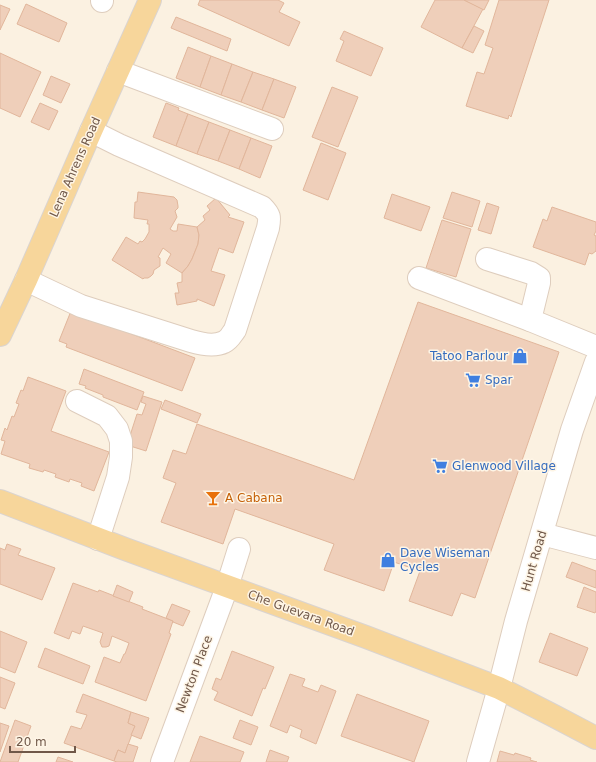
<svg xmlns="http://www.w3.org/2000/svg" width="596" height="762" viewBox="0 0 596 762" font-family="'DejaVu Sans',sans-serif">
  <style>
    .building { fill: #efcfba; stroke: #e1b69b }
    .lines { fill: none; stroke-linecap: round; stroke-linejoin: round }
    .minor-casing { stroke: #decdbd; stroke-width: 24 }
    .major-casing { stroke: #dad4d0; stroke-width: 24 }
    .minor { stroke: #fff; stroke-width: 22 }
    .major { stroke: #f7d69b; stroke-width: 22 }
    .labels { text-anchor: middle; stroke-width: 3; stroke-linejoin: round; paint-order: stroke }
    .street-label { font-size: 12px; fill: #705849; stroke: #fef5e6 }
    .shop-label { font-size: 12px; fill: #366cbe; stroke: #fef5e6; text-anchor: start }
    .food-label { font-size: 12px; fill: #c56008; stroke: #fef5e6; text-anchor: start }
  </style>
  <rect width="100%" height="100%" fill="#fbf1e1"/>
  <g class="building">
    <path d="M200,0H278L284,3L279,12L300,22L289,46L198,5Z"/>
    <path d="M435,0H464L483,9L462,48L421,27Z"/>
    <path d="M464,0H489L484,10Z"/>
    <path d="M499,0H549L511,117L509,115L508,119L466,106L477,72L484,74L493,48L485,45Z"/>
    <path d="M26,4L67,23L59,42L17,24Z"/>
    <path d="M0,5L10,9L0,30Z"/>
    <path d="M176,17L231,39L227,51L171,28Z"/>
    <path d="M474,26L484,31L473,53L462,48Z"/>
    <path d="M344,31L383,48L371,76L336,61L344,41L340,39Z"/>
    <path d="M188,47L211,56L200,87L176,78Z"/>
    <path d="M0,53L41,72L20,117L0,108Z"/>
    <path d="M211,56L232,64L221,95L200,87Z"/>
    <path d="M232,64L253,72L241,102L221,95Z"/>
    <path d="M253,72L274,79L262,110L241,102Z"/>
    <path d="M51,76L70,84L61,103L43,95Z"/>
    <path d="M274,79L296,87L284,118L262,110Z"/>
    <path d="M332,87L358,97L338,147L312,137Z"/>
    <path d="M40,103L58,111L49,130L31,122Z"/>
    <path d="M166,103L179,108L178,110L188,114L176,146L153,137Z"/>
    <path d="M188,114L209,122L197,154L176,146Z"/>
    <path d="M209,122L230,130L218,161L197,154Z"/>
    <path d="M230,130L251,138L239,169L218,161Z"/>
    <path d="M251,138L272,146L260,178L239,169Z"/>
    <path d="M321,143L346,153L328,200L303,190Z"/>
    <path d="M138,192L174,197L177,200L178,206V208L175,211L177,217L170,229L173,231H177L178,224L197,227L199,235L198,244L192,259L188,266L182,273L166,263L171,254L163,248L158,257L160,258V266L154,270L153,274L151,276L148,278H144L143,279L112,260L126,237L138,244L140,241L142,242L145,239L149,232V224H147L148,220L134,218L135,202H137Z"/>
    <path d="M452,192L480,201L472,227L443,218Z"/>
    <path d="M392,194L430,207L421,231L384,218Z"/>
    <path d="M216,198L230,215L228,217L244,222L233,253L219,248L211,271L225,275L214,306L197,299V301L177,305L175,293H179L177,283L182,282V273L188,266L192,259L198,244L199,235L197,227L205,220L203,216L210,210L207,206Z"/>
    <path d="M487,203L499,207L491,234L478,230Z"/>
    <path d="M552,207L596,222V231L594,235L596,236V251L592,254L589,253L585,265L533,247L543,219L547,221Z"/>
    <path d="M442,220L471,229L456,277L426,268Z"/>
    <path d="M418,302L559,352L475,598L461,593L452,616L409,601L420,571L394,562L384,591L324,570L334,544L235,509L223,544L161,522L176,483L163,478L173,450L186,454L197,424L354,480Z"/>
    <path d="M71,311L195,358L182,391L66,347L67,344L59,341Z"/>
    <path d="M84,369L144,392L137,410L103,397V395L85,388L86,386L79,384Z"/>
    <path d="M28,377L66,391L51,431L109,452L94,491L81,486L82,483L70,479L69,482L55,477L56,474L44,470L43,472L29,468L30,464L1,454L5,441L1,440L5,428L7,430L12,416L14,417L19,404L16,403L21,390L23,391Z"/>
    <path d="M143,396L162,402L146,451L127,445L137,414L142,415L146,404L141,402Z"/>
    <path d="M165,400L201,414L197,423L161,409Z"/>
    <path d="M7,544L21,549L18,555L55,568L42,600L0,584V548L5,550Z"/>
    <path d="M572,562L596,571V588L566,577Z"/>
    <path d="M73,583L98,592L99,590L143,607L142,609L173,621L169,633L171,634L146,701L95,682L104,657L120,663L124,654H125L129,643L112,636L109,646L106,647H102L100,642L103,633L83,626L80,634L72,631L69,639L54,633Z"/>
    <path d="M117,585L133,592L129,602L113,596Z"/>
    <path d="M584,587L596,592V611L595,613L577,607Z"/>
    <path d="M172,604L190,611L183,626L173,622V621L166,618Z"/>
    <path d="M0,631L27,642L15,673L0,667Z"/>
    <path d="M550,633L588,648L577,676L539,662Z"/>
    <path d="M45,648L90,666L83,684L38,667Z"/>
    <path d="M232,651L274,667L265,689L263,688L252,716L214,700L218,692L212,689L216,678L221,680Z"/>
    <path d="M290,674L305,679L302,686L318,692L321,685L336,691L316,744L300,737L302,730L290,725L287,733L270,726Z"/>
    <path d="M0,677L15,683L5,709L0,707Z"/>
    <path d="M83,694L131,712L128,723L135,726L125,753L118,750L114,761L64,743L71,726L81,729L87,715L76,712Z"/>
    <path d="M357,694L429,721L414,762L341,736Z"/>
    <path d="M131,712L149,718L141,739L131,735L135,726L128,723Z"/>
    <path d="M15,720L31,726L18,762H0Z"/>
    <path d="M240,720L258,727L251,745L233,738Z"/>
    <path d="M0,723L9,726L0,752Z"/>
    <path d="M200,736L244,752L240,762H190Z"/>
    <path d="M128,744L138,747L133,762H117L114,761L118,750L125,753Z"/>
    <path d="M270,750L289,757L287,762H266Z"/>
    <path d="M500,751L514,755L515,753L531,758L530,760L537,762H497Z"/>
    <path d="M58,757L73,762H56Z"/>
  </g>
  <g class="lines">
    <g class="minor-casing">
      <g id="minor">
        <path d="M102,1V0"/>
        <path d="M118,71L272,129"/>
        <path d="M487,259L531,273L539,278V283L530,320L596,347"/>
        <path d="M419,278L530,320"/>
        <path d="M26,280L81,306L191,341C201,344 214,347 224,342C229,340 232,334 235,330L268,228C270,217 270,215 262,207L119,145L91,131"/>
        <path d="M77,401L107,416L117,429L121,441V457L118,477L98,539"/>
        <path d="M542,534L596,548"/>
        <path d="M162,762L227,587L239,549"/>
        <path d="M478,762L499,688L516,621L572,430L596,362"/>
      </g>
    </g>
    <g class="major-casing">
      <g id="major">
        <path d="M0,335L26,280L91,131L150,0"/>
        <path d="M0,501L125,549L366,637L499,688L554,716L596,738"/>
      </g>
    </g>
    <use href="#minor" class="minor"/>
    <use href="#major" class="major"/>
  </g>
  <defs>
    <g id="shop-bare" transform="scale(1.2)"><path d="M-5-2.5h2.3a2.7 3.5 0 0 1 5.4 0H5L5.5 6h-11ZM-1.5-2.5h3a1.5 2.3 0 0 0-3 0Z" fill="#3f7fe0" stroke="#fef5e6" stroke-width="2.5" paint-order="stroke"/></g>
    <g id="supermarket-bare" transform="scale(1.2)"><path d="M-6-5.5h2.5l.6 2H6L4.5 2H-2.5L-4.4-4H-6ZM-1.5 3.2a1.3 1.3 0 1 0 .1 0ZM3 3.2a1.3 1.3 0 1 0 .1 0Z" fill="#3f7fe0" stroke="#fef5e6" stroke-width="2.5" paint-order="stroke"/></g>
    <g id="bar-bare" transform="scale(1.2)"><path d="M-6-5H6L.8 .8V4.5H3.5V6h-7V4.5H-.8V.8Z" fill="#e8710a" stroke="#fef5e6" stroke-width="2.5" paint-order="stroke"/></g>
  </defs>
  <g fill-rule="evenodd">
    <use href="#shop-bare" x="520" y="356"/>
    <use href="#supermarket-bare" x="473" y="380"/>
    <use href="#supermarket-bare" x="440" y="466"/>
    <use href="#bar-bare" x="213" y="498"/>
    <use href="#shop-bare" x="388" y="560"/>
  </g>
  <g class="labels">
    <g class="street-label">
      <text transform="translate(75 167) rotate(-66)" y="4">Lena Ahrens Road</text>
      <text transform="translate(534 561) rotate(-74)" y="4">Hunt Road</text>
      <text transform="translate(301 613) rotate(20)" y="4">Che Guevara Road</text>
      <text transform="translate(194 674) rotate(-69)" y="4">Newton Place</text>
    </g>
    <g class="shop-label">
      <text x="508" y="360" text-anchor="end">Tatoo Parlour</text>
      <text x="485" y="384">Spar</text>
      <text x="452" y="470">Glenwood Village</text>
      <text x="400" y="557">Dave Wiseman<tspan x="400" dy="14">Cycles</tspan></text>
    </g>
    <g class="food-label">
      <text x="225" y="502">A Cabana</text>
    </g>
  </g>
  <path d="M10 746v6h65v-6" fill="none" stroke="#705849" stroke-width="2"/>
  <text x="16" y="746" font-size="12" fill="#705849" stroke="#fef5e6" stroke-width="3" paint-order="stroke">20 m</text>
</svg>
